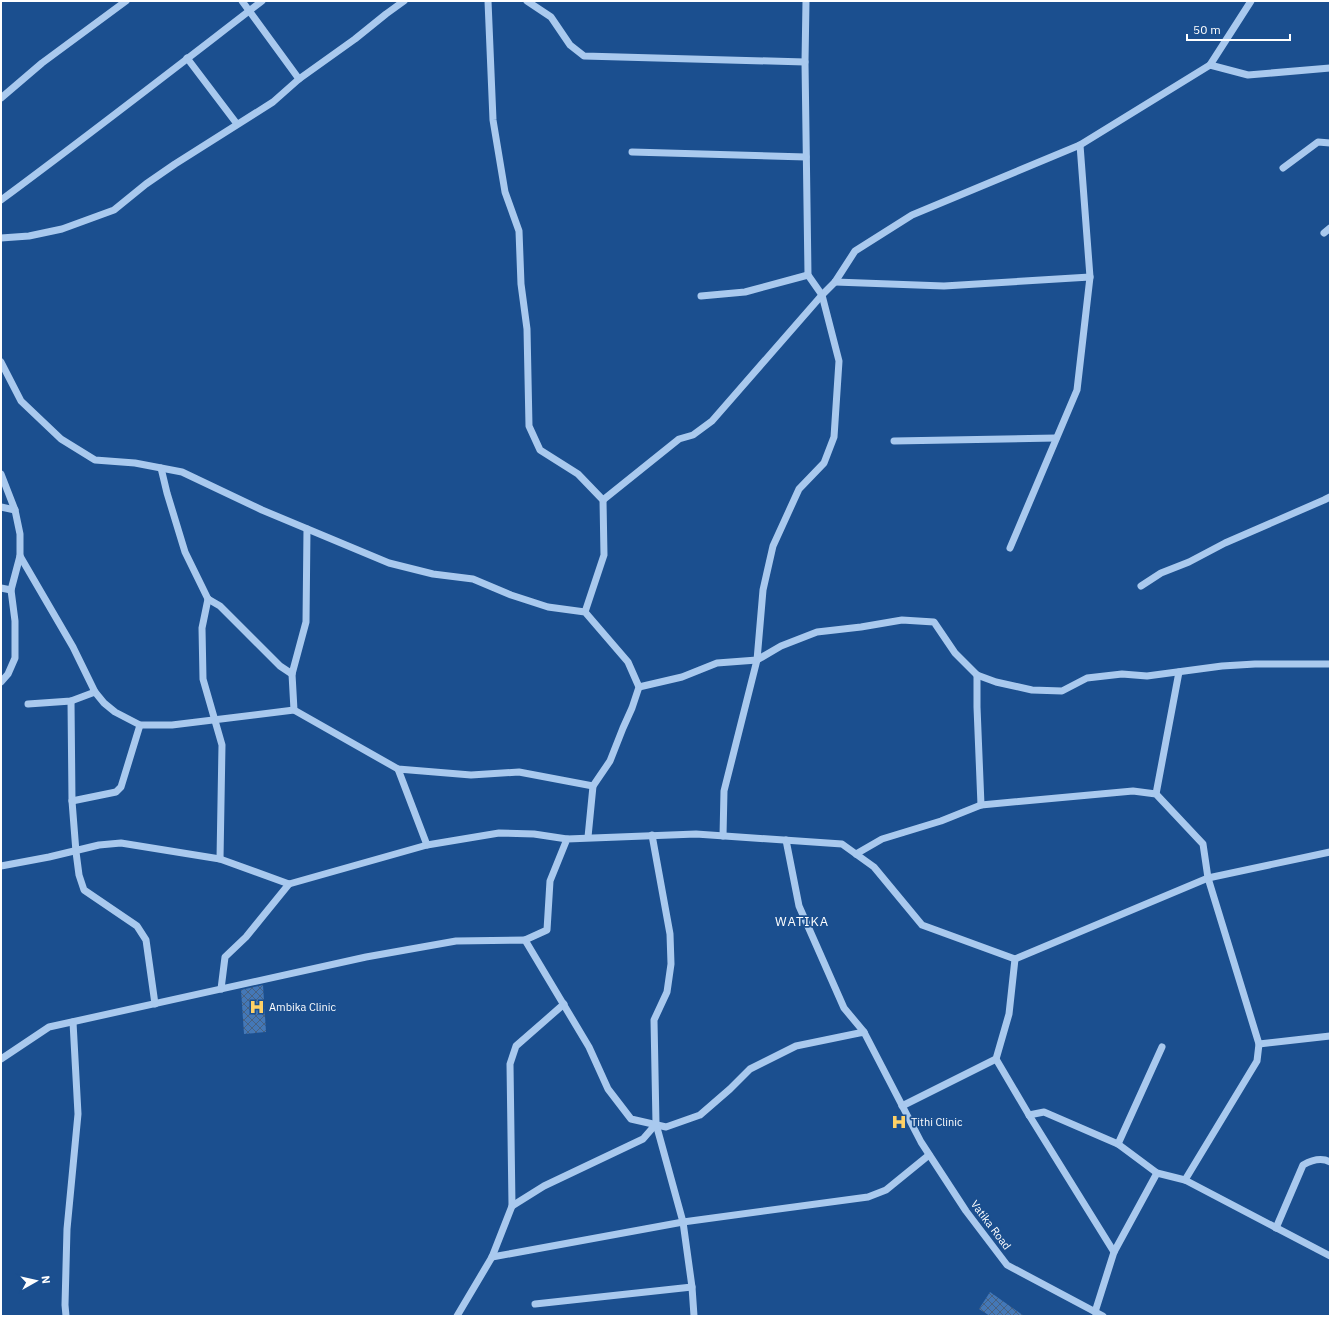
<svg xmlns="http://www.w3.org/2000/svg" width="1331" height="1317" viewBox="0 0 1331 1317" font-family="'IBM Plex Sans',sans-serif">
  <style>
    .building { fill: url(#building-cross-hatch) }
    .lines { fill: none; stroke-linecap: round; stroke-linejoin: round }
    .minor { stroke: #a9c9ee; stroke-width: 7 }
    .labels { text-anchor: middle; stroke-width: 3.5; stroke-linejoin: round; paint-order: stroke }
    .poi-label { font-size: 11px; fill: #fff; stroke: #1b4f8f; text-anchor: start }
    .street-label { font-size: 11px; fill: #fff; stroke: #1b4f8f }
    .quarter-label { font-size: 13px; letter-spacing: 1px; fill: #fff; stroke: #1b4f8f }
  </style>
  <defs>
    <pattern id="building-cross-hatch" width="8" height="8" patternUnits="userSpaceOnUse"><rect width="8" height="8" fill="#4478b7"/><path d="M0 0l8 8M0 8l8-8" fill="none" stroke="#486282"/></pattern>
  </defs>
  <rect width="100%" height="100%" fill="#1b4f8f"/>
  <g class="building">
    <path d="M263,985L266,1032L244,1034L241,990Z"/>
    <path d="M990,1292L1024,1316H990L979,1309Z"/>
  </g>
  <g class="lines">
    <g class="minor">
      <path d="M242,1L299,79"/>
      <path d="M488,1L493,120L505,192L519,231L521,284L527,329L529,426L540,450L578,474L603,500L604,555L585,612"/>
      <path d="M527,1L551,17L570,45L584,56L805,62"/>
      <path d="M187,58L237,124"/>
      <path d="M1210,65L1248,75L1330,68"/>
      <path d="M1,98L42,63L126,1"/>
      <path d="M632,152L806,157"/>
      <path d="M1283,168L1318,142L1330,143"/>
      <path d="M1,200C89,135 175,68 262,1"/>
      <path d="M1324,233L1330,228"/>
      <path d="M1,238L29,236L62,229L114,210L146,184L175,164L273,102L299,79L355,39L386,14L404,1"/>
      <path d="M835,282L944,286L1090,277"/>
      <path d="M701,296L745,292L808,275"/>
      <path d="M1,362L21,401L61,439L95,460L135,463L182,472L262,510L389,563L433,574L473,579L511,595L548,607L585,612L628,662L639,687L632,708L623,728L610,761L593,786L588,837"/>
      <path d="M894,441L1056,438"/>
      <path d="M161,468L167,493L185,552L208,599L220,606L280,666L292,674"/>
      <path d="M1,474L15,510L20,534V556L73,647L95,692L104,703L115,712L140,725H172L294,710"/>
      <path d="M603,500L679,439L693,435L712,421L822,295L835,282L855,251L912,215L1080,145L1210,65L1251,1"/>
      <path d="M1,507L15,510"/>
      <path d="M307,529L306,622L292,674L294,710L398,769L471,775L519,772L593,786"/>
      <path d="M1010,548L1077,390L1090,277L1080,145"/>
      <path d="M1141,586L1161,573L1189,562L1225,543L1324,500L1330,497"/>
      <path d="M1,588L11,590"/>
      <path d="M208,599L202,628L203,679L222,745L220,859"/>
      <path d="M977,675V707L981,805"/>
      <path d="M1,682L8,674L15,658V621L11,590L20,556"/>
      <path d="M639,687L682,677L717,663L757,660L781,646L817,632L861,627L902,620L934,622L955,653L977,675L996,682L1032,690L1062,691L1087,678L1122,674L1147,676L1222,666L1255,664H1330"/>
      <path d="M71,701L72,801L76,852L79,875L84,890L137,926L146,940L155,1004"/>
      <path d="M28,704L71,701L95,692"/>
      <path d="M398,769L427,845"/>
      <path d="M1156,794L1179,672"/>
      <path d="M72,801L116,792L121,787L140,725"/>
      <path d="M652,835L670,934L671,964L667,992L654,1020L656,1124L683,1222L692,1287L694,1316"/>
      <path d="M723,836L724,791L757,660L763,590L773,546L799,489L824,463L834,437L839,361L822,295L808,275L805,62L806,1"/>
      <path d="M786,840L799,906L844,1008L864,1032"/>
      <path d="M856,854L882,839L941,821L981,805L1133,791L1156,794L1203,844L1208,878L1259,1044L1257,1061L1185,1180"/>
      <path d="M1,866L49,857L99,845L121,843L220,859L289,884L427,845L499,833L534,834L567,839"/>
      <path d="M525,940L547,930L550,881L567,839L696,834L842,844L874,867L922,925L1015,959"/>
      <path d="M221,989L225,957L246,937L289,884"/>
      <path d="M1259,1044L1330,1036"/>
      <path d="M1,1059L49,1027L366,957L456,941L525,940L589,1047L608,1089L631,1119L666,1127L700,1115L730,1089L750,1069L796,1046L864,1032L921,1142L966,1211L1007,1265L1103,1316"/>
      <path d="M996,1059L1029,1115L1114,1252"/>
      <path d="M902,1106L996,1059L1009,1014L1015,959L1208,878L1330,852"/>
      <path d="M1029,1115L1044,1112L1118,1144L1157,1173L1185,1180L1330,1256"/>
      <path d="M1118,1144L1162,1047"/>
      <path d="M512,1206L510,1064L516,1046L564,1004"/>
      <path d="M1276,1228L1303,1165C1312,1160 1321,1157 1330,1162"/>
      <path d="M492,1257L683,1222L868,1197L886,1190L929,1155"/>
      <path d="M535,1304L692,1287"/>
      <path d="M1095,1312L1114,1252L1157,1173"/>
      <path d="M66,1316L65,1305L67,1229L78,1114L73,1022"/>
      <path d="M457,1316L492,1257L512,1206L544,1186L643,1139L656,1124"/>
    </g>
  </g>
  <defs>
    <g id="hospital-bare" transform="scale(1.2)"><path d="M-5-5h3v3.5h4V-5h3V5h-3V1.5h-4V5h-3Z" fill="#ffd166" stroke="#1b4f8f" stroke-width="2.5" paint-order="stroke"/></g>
  </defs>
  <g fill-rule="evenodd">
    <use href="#hospital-bare" x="257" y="1007"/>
    <use href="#hospital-bare" x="899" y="1122"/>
  </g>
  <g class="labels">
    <g class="poi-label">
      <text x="269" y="1011">Ambika Clinic</text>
      <text x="911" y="1126">Tithi Clinic</text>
    </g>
    <g class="street-label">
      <text transform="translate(991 1225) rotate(53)" y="4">Vatika Road</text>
    </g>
    <g class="quarter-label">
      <text x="802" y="926">WATIKA</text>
    </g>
  </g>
  <rect width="1331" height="1317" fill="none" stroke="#ffffff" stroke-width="4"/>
  <g transform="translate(36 1281) rotate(82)" stroke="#1b4f8f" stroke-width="3" paint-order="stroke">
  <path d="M0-3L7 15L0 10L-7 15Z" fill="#ffffff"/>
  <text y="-6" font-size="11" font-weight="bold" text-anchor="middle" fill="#ffffff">N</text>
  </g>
  <path d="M1187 34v6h103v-6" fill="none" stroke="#ffffff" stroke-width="2"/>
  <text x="1193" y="34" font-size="12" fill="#ffffff" stroke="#1b4f8f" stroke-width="3" paint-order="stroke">50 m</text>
</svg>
